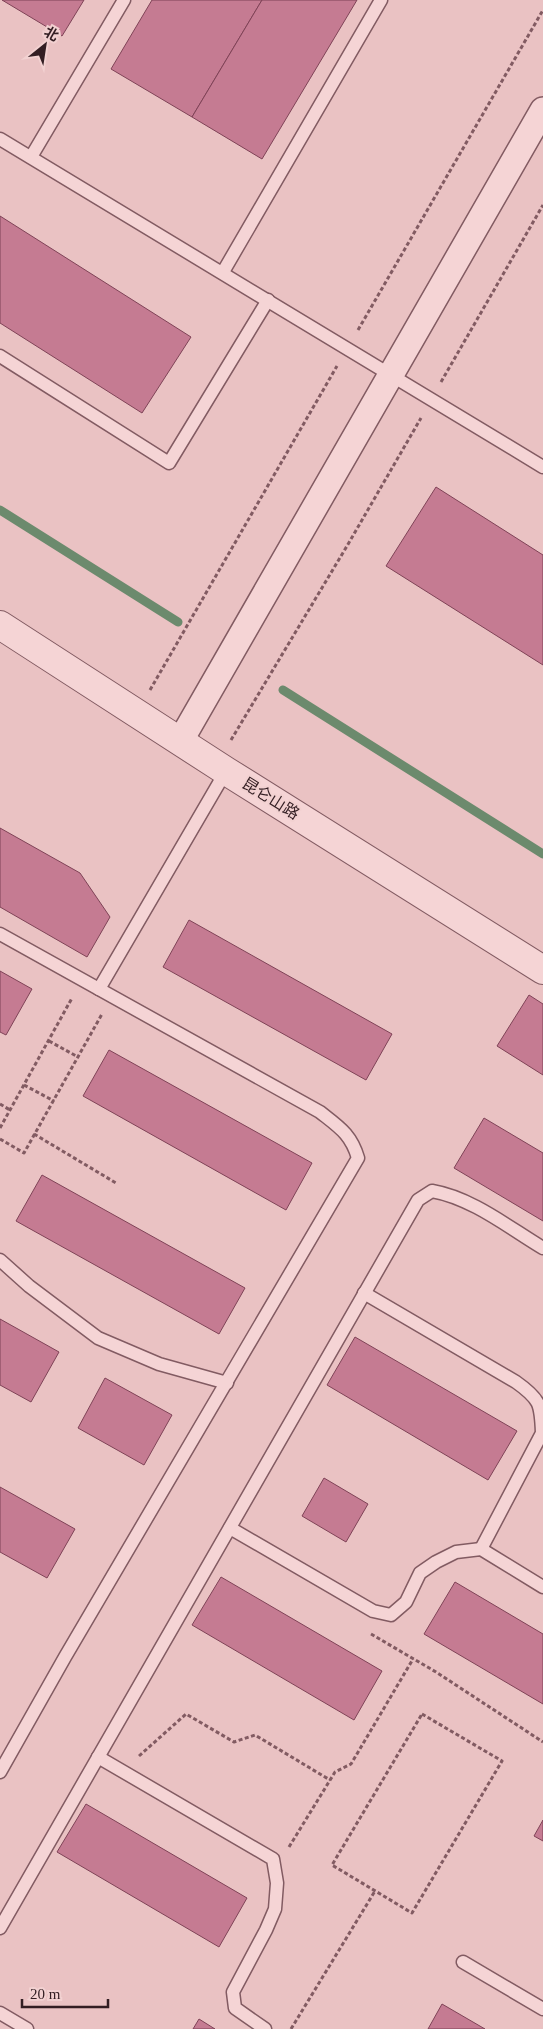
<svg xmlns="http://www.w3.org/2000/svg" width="543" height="2029" viewBox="0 0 543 2029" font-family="'Times New Roman','Noto Sans SC',serif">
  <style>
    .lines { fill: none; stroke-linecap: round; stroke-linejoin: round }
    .stream { stroke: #6c8a6d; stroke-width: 9 }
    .building { fill: #c57b92; stroke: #7f4357 }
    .service-casing { stroke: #825b62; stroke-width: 15 }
    .minor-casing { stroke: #825b62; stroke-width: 28 }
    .tertiary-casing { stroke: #825b62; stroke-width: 30 }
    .path { stroke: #825b62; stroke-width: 3; stroke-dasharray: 4 2.5; stroke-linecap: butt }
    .service { stroke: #f5d4d5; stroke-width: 12 }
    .minor { stroke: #f5d4d5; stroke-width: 25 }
    .tertiary { stroke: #f5d4d5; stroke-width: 28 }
    .labels { text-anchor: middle; stroke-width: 4; stroke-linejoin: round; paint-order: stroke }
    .street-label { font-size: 16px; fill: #331e23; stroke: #f2d1d1 }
  </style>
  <rect width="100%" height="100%" fill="#eac2c3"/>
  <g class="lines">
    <g class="stream">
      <path d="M0,510L178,622"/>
      <path d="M283,690L543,854"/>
    </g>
  </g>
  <g class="building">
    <path d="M2,0H84L62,36Z"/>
    <path d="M152,0H262L192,117L111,69Z"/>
    <path d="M262,0H357L262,159L192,117Z"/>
    <path d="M0,216L191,337L142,413L0,323Z"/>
    <path d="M436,487L543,555V665L386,566Z"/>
    <path d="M0,828L80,873L110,917L87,957L0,907Z"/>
    <path d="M189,920L392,1034L366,1080L163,967Z"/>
    <path d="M0,971L32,989L6,1035L0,1032Z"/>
    <path d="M529,995L543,1004V1075L497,1046Z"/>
    <path d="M109,1050L312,1163L286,1210L83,1096Z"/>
    <path d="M484,1118L543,1153V1221L454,1168Z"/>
    <path d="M42,1175L245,1288L219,1334L16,1221Z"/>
    <path d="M0,1319L59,1352L31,1402L0,1385Z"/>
    <path d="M355,1337L517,1431L488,1480L327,1385Z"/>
    <path d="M105,1378L172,1415L144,1465L78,1428Z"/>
    <path d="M324,1478L368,1504L346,1542L302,1516Z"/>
    <path d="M0,1487L75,1529L47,1578L0,1552Z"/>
    <path d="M221,1577L382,1671L354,1720L192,1625Z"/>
    <path d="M455,1582L543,1634V1704L424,1634Z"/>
    <path d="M86,1804L247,1898L219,1947L57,1852Z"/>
    <path d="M543,1820V1841L534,1836Z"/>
    <path d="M442,2004L485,2029H428Z"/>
    <path d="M199,2019L215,2029H193Z"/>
  </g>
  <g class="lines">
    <g class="service-casing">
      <g id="service">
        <path d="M0,139L543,467"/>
        <path d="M31,157L124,0"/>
        <path d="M223,272L381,0"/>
        <path d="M0,356L169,463L268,300"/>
        <path d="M0,934L320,1112C339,1127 351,1134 358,1158L65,1657L0,1772"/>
        <path d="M99,989L226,771"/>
        <path d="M0,1260L29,1286L98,1338L159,1364L227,1383"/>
        <path d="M364,1293L516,1382C540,1399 541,1404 542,1433L481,1549"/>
        <path d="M230,1528L373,1611L391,1615L406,1602L420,1573L436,1562L456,1552L481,1549L543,1587"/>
        <path d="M98,1757L273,1859L277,1883L275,1909L266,1930L233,1992L235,2008L265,2029"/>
        <path d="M0,1928L418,1200L432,1191C472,1198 508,1227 543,1248"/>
        <path d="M463,1962L543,2009"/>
        <path d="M0,2013L27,2029"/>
      </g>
    </g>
    <g class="minor-casing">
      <path id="minor" d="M181,740L543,110"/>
    </g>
    <g class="tertiary-casing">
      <path id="tertiary" d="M0,625L226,771L543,970"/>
    </g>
    <g class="path">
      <path d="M358,330L543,10"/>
      <path d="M441,382L543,205"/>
      <path d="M150,690L337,366"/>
      <path d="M231,740L347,546L421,418"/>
      <path d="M49,1041L78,1057"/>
      <path d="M24,1085L54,1101"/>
      <path d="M0,1104L10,1110"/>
      <path d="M0,1128L72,998"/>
      <path d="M34,1134L116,1183"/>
      <path d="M0,1139L24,1153L102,1014"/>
      <path d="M371,1634L436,1672L543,1742"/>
      <path d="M422,1714L502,1761L412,1913L332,1865Z"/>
      <path d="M139,1756L186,1714L234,1742L255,1735L330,1780"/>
      <path d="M289,1847L335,1772L351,1764L413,1659"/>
      <path d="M291,2029L375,1891"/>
    </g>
    <use href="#service" class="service"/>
    <use href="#minor" class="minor"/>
    <use href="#tertiary" class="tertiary"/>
  </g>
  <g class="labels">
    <g class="street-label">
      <text transform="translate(271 798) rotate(32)" y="6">昆仑山路</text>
    </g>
  </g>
  <g transform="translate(45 45) rotate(30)" stroke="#f2d1d1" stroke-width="4" paint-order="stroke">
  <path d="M0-4L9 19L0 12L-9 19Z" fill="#331e23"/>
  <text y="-8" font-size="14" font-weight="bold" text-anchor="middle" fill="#331e23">北</text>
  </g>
  <path d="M22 1999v8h86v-8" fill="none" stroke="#331e23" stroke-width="2.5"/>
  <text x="30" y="1999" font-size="15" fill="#331e23" stroke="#f2d1d1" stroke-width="4" paint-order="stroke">20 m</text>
</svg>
